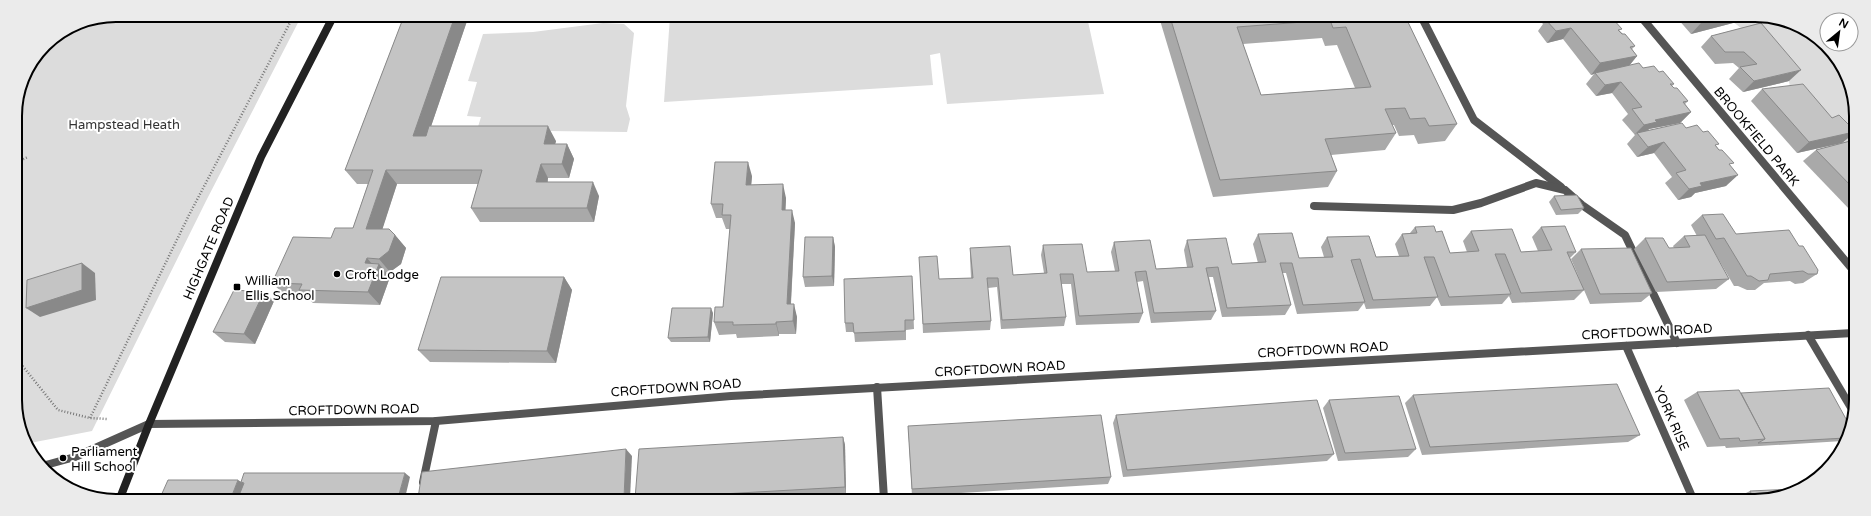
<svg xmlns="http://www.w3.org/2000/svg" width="1871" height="516" viewBox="0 0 1871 516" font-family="'Varela Round',sans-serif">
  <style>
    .green { fill: #dcdcdc }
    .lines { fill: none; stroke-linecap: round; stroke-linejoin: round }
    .path { stroke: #777; stroke-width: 2.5; stroke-dasharray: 1 2; stroke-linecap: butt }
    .lane { stroke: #555; stroke-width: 8 }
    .street { stroke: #555; stroke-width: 8 }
    .secondary { stroke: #222; stroke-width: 8 }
    .wall { fill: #a9a9a9; fill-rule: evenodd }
    .shaded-wall { fill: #898989 }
    .building { fill: #c4c4c4; stroke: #898989; fill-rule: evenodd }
    .poi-dot { fill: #000; stroke: #fff; stroke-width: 1.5 }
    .labels { text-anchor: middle; stroke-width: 4; stroke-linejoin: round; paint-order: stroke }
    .park-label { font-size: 13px; fill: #333; stroke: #fff }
    .street-label { font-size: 13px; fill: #000; stroke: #fff }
    .poi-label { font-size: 13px; fill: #000; stroke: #fff; text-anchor: start }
    .rim { fill: none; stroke: #000; stroke-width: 2 }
  </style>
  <rect width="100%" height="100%" fill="#fff"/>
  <g class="green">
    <path d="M116,15H302L206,201L92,431L30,443L17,419L15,110L23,77L45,45L78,23Z"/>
    <path d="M670,16L1087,17L1104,94L947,104L940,53L930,55L933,85L664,102Z"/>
    <path d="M1728,18H1781L1831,49L1854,97V144L1842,143L1826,126L1791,95L1789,81L1750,35Z"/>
    <path d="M603,23L624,24L634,33L626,106L630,119L627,132L477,130L481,117L467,116L477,82L468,81L483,34L533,32Z"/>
  </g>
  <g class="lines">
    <g class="path">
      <path d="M15,163L28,157"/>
      <path d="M17,359L58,410L90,418L107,419"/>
      <path d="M90,418L189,215L294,15"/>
    </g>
    <g class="lane">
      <path d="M1422,18L1474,120L1561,187"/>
      <path d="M1314,206L1453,210L1481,203L1536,183L1565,190L1582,205L1625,235L1677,343"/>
      <path d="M1808,335L1853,411"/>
      <path d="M42,466L75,457L149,424"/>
      <path d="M423,482L436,421"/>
    </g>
    <g class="street">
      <path d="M1642,18L1853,270"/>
      <path d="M1626,346L1694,501"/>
      <path d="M877,387L884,499"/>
      <path d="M149,424L436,421L731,396L1853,333"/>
    </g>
    <path class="secondary" d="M120,498L149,424L261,157L334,15"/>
  </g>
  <g class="wall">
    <path d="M404,16H547L545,22L467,21L431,126L556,141L555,144H567L574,159L569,178H548V182L599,196L594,222H480L471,208L478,184H397L382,229L395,235L406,248L401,264L390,272H386L390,277L380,305L313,303L306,297L286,296L272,283L331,238L353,228L368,184H357L345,170Z"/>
    <path d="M1159,17L1406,18L1457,124L1445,141L1418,144L1414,135L1399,136L1394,125H1392L1396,133L1385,150L1331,155L1337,171L1328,187L1213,197ZM1322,38L1325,46L1337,45L1355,88L1261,95L1243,44Z"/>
    <path d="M1538,18H1607L1635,46L1632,49L1637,56L1629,66L1643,68L1659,72L1674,84L1672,86L1688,101L1685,104L1691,112L1680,123L1649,129L1648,130L1686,128L1703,132L1717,147L1731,167L1726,186L1695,193L1691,197L1678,200L1665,183L1672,177L1654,153L1637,157L1627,144L1635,135L1622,120L1628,114L1612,93L1596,96L1586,84L1594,74L1591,75L1563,39L1547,43L1538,31L1543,24Z"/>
    <path d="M1677,18H1738L1733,23L1691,34Z"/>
    <path d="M1761,23L1789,81L1743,92L1729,79L1739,68L1733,63L1715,64L1701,47L1711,36Z"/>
    <path d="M1762,89L1832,118L1854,130V133L1842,143L1797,153L1751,101Z"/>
    <path d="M1854,140V211H1851L1803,161L1816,150Z"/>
    <path d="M752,176L751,185L786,198L785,210L795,223L791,304L797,317L796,334H779V336L737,338L736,334L719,335L714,322L723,307L730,229H726L722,218H716L711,204Z"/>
    <path d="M1554,196L1584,208L1578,214L1556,215L1549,202Z"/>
    <path d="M1702,215L1736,234L1817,274L1803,283L1795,284L1790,281L1764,283L1755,290H1747L1738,286H1734L1712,248L1729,279L1716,289L1656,292L1634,249L1645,238L1669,248H1674L1673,246L1684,236H1697L1691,225Z"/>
    <path d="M1415,227L1436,232L1450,253L1467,252L1463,241L1471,231L1521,252L1538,251L1532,237L1541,227L1576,252L1570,258L1583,287L1571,259L1581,249L1652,293L1641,302L1590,304L1584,290L1574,300L1512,303L1509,296L1502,304L1441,306L1437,297L1430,306L1366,309L1364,303L1358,311L1297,314L1286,273H1282L1291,305L1285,315L1222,317L1213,277H1209L1216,311L1211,320L1151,323L1143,281L1137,282L1143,313L1139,323L1076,325L1071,284H1061L1066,317L1064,326L1001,329L997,287L988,288L991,321L990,330L923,333L920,267L939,279L971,278L970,258V248L1013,275L1044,273L1041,255L1043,245L1087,272L1115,271L1111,252L1114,242L1156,269L1187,267L1184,250L1187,240L1232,264L1258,263L1253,244L1258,234L1299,258L1324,257L1321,247L1327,237L1376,257L1399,256L1395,244L1402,234L1410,233Z"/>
    <path d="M833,237L835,247L834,286L805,287L803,277Z"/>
    <path d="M912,276L914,329L906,330V340L855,342L854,332H846L845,323Z"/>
    <path d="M564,277L572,290L556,363L430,362L418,350Z"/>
    <path d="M264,292L274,301L255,344L225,342L213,332Z"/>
    <path d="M713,313L710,342H671L668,338Z"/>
    <path d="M1697,392L1741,393L1851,428L1843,441L1726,448L1725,446L1707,447L1684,400Z"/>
    <path d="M1413,395L1640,435L1628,442L1422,455L1405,403Z"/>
    <path d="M1329,400L1416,449L1408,457L1338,461L1323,408Z"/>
    <path d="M1116,415L1334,454L1327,461L1123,477L1113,423Z"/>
    <path d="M908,426L1111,477L1108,484L912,496Z"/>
    <path d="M843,437L845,445L846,495L769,499H635Z"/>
    <path d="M1750,491L1761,501H1745L1742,495Z"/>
  </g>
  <g class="shaded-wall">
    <path d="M455,16H464L467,21L423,150L413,136Z"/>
    <path d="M543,16H547L545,22Z"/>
    <path d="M1719,18H1738L1733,23L1691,34L1701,23Z"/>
    <path d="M1571,28L1563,39L1547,43L1556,31Z"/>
    <path d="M1637,56L1628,67L1595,73L1594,74L1591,75L1600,63Z"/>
    <path d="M1801,70L1789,81L1743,92L1754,81Z"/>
    <path d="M1621,82L1612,93L1596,96L1605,85Z"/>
    <path d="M1691,112L1680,123L1649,129L1646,133H1637L1634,135L1644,125L1655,120Z"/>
    <path d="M548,126L556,141L551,159L544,144Z"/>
    <path d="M1854,132V133L1842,143L1797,153L1809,142Z"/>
    <path d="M1664,142L1654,153L1637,157L1648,147Z"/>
    <path d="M567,144L574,159L569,178L562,164Z"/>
    <path d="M748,162L752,176L750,199L746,185Z"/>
    <path d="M541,164L548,178L544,196L536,182Z"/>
    <path d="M386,170L397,184L378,243L366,229Z"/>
    <path d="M1738,175L1726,186L1695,193L1691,197L1678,200L1689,189L1700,183Z"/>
    <path d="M593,182L599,196L594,222L587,208Z"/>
    <path d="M783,184L786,198L785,224L782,210Z"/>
    <path d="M792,210L795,223L790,317L787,304Z"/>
    <path d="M395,235L406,248L401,264L390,272L379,259Z"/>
    <path d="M833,237L835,247L834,286L832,276Z"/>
    <path d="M367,258L377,270L379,264L390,277L380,305L368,292L365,263Z"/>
    <path d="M82,263L95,273L96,300L40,317L26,308Z"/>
    <path d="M564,277L572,290L556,363L547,351Z"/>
    <path d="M264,292L274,301L255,344L244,334Z"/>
    <path d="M794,304L797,317L796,334L793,321Z"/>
    <path d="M711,308L713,313L710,342L708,337Z"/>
    <path d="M776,322L779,334V336L776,324Z"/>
    <path d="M843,437L845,445L846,495L845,487Z"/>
    <path d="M626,449L632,456L630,499H624Z"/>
    <path d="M405,473L410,477L405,498H398Z"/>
    <path d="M238,480L250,487L246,498H231Z"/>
  </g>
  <g class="building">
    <path d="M404,16H455L413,136H426L429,126H548L544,144H567L562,164H541L536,182H593L587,208H471L482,170H386L366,229H389L395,235L389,251L379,259L367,258L365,263L379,264L368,292L299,290L302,284L272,283L293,237L331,238L335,228H353L373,170H345Z"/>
    <path d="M1170,17L1406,18L1457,124L1429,126L1425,118L1410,119L1405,108L1385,109L1396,133L1325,139L1337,171L1220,180ZM1330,20L1333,28L1346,27L1371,87L1261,95L1237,27Z"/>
    <path d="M1554,18H1607L1608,19L1612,18L1622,29L1618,30L1622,34H1625L1635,46L1630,47L1637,56L1600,63L1571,28L1556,31L1546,20Z"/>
    <path d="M1697,18H1719L1701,23Z"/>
    <path d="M1761,23L1801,70L1754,81L1740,67L1757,64L1744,52H1725L1711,36Z"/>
    <path d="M1639,63L1643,68L1654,66L1659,72L1663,71L1674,84H1670L1674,88H1677L1688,101L1683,102L1691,112L1655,120L1657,122L1644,125L1632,109L1642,107L1621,82L1605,85L1595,73Z"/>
    <path d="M1803,84L1832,118L1839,115L1854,130V132L1809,142L1762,89Z"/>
    <path d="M1682,123L1686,128L1697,125L1703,132L1708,131L1719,144L1715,145L1719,150H1722L1734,163L1729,164L1738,175L1700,183L1702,186L1689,189L1676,173L1686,170L1664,142L1648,147L1637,133Z"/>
    <path d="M1854,140V189L1816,150Z"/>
    <path d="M715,162H748L746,185L783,184L782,210H792L787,304H794L793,321L776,322V324L733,325V322H714L715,307H723L731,215H722L723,204H711Z"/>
    <path d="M1577,195L1584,208L1561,210L1554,196Z"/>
    <path d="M1723,214L1736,234L1789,230L1799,246H1803L1818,270L1817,274H1808L1803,271L1770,274L1768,280L1759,281L1751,276H1747L1724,238L1716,239L1702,215Z"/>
    <path d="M1434,226L1436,232L1442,231L1450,253L1479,251L1471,231L1512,229L1521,252L1552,250L1541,227L1565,226L1576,252H1567L1584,290L1521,293L1505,254H1495L1511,294L1449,297L1434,257H1424L1438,297L1373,300L1360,259L1351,260L1365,302L1303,305L1292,263H1280L1291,305L1227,308L1218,267L1206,268L1216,311L1154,313L1146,271L1135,272L1143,313L1079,316L1073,274H1060L1066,317L1002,320L998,278H987L991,321L923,324L919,257L937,256L939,279L973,278L970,248L1010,246L1013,275L1047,273L1043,245L1082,244L1087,272L1119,271L1114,242L1150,240L1156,269L1193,267L1187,240L1226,238L1232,264L1266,262L1258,234L1292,233L1299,258L1333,257L1327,237L1369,236L1376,257L1409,256L1402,234L1417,233L1415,227Z"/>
    <path d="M1705,235L1729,279L1667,282L1645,238H1663L1669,248L1690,247L1684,236Z"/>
    <path d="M805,237H833L832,276L803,277Z"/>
    <path d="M1631,248L1652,293L1600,294L1581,249Z"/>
    <path d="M82,263V290L26,308L27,280Z"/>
    <path d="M912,276L914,320H905V331L854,333L853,323H845L844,279Z"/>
    <path d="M441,277H564L547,351L418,350Z"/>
    <path d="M234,290L264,292L244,334L213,332Z"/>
    <path d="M672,308H711L708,337L668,338Z"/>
    <path d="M1617,384L1640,435L1430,447L1413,395Z"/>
    <path d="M1829,388L1851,428L1845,438L1758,443L1765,439L1741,393Z"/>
    <path d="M1739,390L1765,439L1740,441L1739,438L1720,439L1697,392Z"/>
    <path d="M1399,396L1416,449L1345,453L1329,400Z"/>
    <path d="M1317,400L1334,454L1127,470L1116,415Z"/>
    <path d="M1101,415L1111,477L912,489L908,426Z"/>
    <path d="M843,437L845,487L652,498V499H635L639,449Z"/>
    <path d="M626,449L624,499L418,498L422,472Z"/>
    <path d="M244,473H405L398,498H238L244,483L241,482Z"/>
    <path d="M168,480H238L231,498H160Z"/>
    <path d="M1794,489L1795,492L1793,493L1761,501H1755L1750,491Z"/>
  </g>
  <g class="poi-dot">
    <circle cx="337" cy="274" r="4"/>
    <rect x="233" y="283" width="8" height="8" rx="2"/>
    <circle cx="63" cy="458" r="4"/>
  </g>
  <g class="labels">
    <g class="park-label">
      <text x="124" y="129">Hampstead Heath</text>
    </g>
    <g class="street-label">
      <text transform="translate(1757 136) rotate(50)" y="5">BROOKFIELD PARK</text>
      <text transform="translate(208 248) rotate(-67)" y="5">HIGHGATE ROAD</text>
      <text transform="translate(1647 331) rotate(-3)" y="5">CROFTDOWN ROAD</text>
      <text transform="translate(1323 349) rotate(-3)" y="5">CROFTDOWN ROAD</text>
      <text transform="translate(1000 368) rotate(-3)" y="5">CROFTDOWN ROAD</text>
      <text transform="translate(676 387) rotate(-4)" y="5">CROFTDOWN ROAD</text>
      <text transform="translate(354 409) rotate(-1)" y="5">CROFTDOWN ROAD</text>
      <text transform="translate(1672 418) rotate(66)" y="5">YORK RISE</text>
    </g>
    <g class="poi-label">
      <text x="345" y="279">Croft Lodge</text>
      <text x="245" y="285">William<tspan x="245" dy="15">Ellis School</tspan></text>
      <text x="71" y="456">Parliament<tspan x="71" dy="15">Hill School</tspan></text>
    </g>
  </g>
  <path d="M0 0H1871V516H0ZM116 22H1755A94 94 0 0 1 1849 116V400A94 94 0 0 1 1755 494H116A94 94 0 0 1 22 400V116A94 94 0 0 1 116 22Z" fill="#ebebeb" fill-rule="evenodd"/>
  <path class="rim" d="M116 22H1755A94 94 0 0 1 1849 116V400A94 94 0 0 1 1755 494H116A94 94 0 0 1 22 400V116A94 94 0 0 1 116 22Z"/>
  <g transform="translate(1839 32) rotate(29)"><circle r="19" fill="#ffffff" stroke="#999999"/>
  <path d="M0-3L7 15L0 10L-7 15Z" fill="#000000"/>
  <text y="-6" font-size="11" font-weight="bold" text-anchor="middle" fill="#000000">N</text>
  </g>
</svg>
